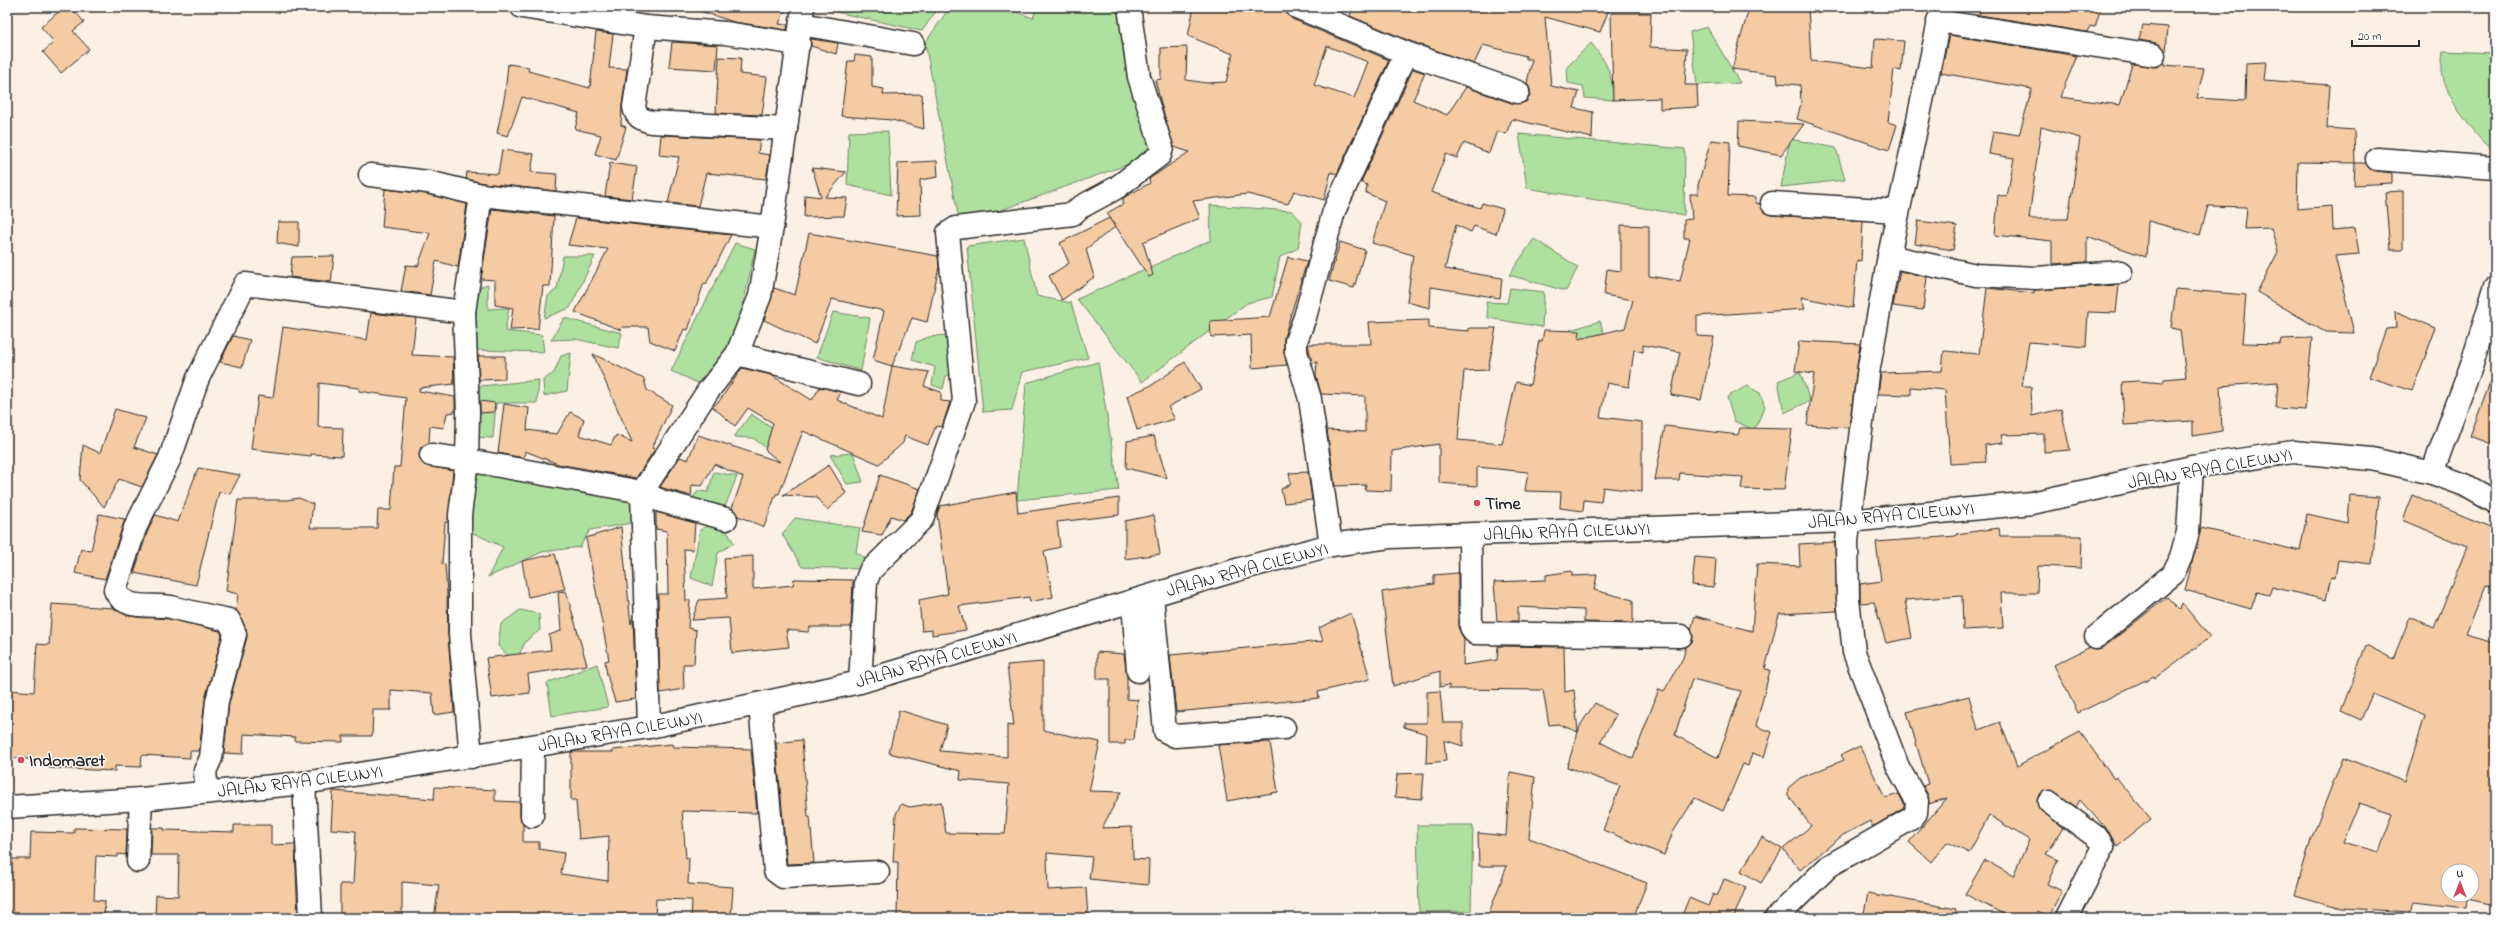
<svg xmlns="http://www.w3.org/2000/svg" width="2502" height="925" viewBox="0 0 2502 925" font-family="'Indie Flower',sans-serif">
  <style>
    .green { fill: #aee0a0; stroke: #6c8666 }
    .building { fill: #f5cba4; stroke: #2b2b2b; fill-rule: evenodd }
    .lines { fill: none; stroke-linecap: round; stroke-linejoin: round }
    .minor-casing { stroke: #2b2b2b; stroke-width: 25 }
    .highway-casing { stroke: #2b2b2b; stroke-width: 25 }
    .minor { stroke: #fff; stroke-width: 22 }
    .highway { stroke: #fff; stroke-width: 22 }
    .poi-dot { fill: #d1495b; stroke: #fff; stroke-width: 1.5 }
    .labels { text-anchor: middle; stroke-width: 3; stroke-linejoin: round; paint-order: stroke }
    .street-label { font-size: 18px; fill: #2b2b2b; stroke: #fff }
    .poi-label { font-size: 18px; font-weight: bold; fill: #2b2b2b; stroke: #fff; text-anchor: start }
  </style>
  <rect width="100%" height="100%" fill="#fcefe4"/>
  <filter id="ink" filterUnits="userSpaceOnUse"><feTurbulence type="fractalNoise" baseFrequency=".025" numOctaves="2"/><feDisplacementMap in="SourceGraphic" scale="8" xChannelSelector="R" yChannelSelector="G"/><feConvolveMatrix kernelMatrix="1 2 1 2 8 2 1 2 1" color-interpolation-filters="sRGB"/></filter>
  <g filter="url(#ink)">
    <g class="green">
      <path d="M824,7H939L922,31L823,9Z"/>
      <path d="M950,7H1003L1033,18L1037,7H1123L1159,153L960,225L925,43Z"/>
      <path d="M1707,27L1740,83L1697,85L1690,32Z"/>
      <path d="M1591,43C1608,64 1612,73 1613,100L1585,98L1583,86L1568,83L1567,67Z"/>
      <path d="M2443,51L2495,53V153C2474,132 2450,106 2443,76C2441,69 2442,59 2443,51Z"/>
      <path d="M888,131L891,195L847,185L849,132Z"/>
      <path d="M1519,134L1685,149L1684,215L1527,188Z"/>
      <path d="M1790,139L1836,148L1845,180L1781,187Z"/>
      <path d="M1210,205L1292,211L1302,222L1298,248L1280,257L1272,297L1247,303L1142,382L1077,299L1211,240Z"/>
      <path d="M1024,238L1037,296L1071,303L1088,358L1022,372L1012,410L983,412L967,246Z"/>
      <path d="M1534,239L1578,267L1566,291L1509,275Z"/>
      <path d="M735,243L755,249L735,342L698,383L671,371Z"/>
      <path d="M563,256H595L570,308L544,318L548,296L557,289Z"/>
      <path d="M488,284V309L509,308L505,331L542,335L544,352L476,350L472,290Z"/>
      <path d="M1510,288L1544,292L1542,327L1488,318L1486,302L1507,303Z"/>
      <path d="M833,312L870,318L861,371L817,357Z"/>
      <path d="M564,318L622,333L618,348L575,339L551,340Z"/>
      <path d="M1600,321L1606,341L1579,351L1570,330Z"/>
      <path d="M953,334L959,372L946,376L943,389L932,385L935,367L912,360L916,342L929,337Z"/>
      <path d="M571,353L567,391L544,396L543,380L554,373L561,356Z"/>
      <path d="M1098,362L1119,490L1017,500L1026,383Z"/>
      <path d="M1800,372L1810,401L1784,413L1778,381Z"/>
      <path d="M539,380L537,403H496L493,438L473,437L471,387Z"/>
      <path d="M1747,386L1760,393L1765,407L1754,430L1734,421L1727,397Z"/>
      <path d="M751,414L785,437L773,453L753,438L734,437Z"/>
      <path d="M853,453L863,482L847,484L830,455Z"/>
      <path d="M474,470L633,493L632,523L590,530L580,547L542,552L488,577L503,547L471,532Z"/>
      <path d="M714,472L737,476L725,507L691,500L698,491L708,492Z"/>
      <path d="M719,518L734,543L718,553L712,586L691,578L700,530Z"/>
      <path d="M795,518L860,528L856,552L868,560L862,569L802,567L782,534Z"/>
      <path d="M520,610L539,614L540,630L526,641L515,662L498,646L501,624Z"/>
      <path d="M597,664L608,707L552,716L547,683Z"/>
      <path d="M1417,825H1473L1471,911L1419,912Z"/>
    </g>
    <g class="building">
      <path d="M64,7H71L84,22L73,31L89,49L61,73L43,52L54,42L41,27Z"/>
      <path d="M701,7H786L779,24L788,25L787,30L734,22L700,11Z"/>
      <path d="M1194,7H1280L1285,9L1292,19L1389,60L1337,174L1331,172L1324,200L1294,191L1288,204L1247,194L1193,201L1200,218L1143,242L1153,275L1149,277L1107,213L1123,204V198L1150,183L1149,179L1189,152L1174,147L1163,111L1155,80L1161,79V48L1187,47L1186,80L1207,83L1226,82L1233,54L1188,36ZM1327,46L1368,62L1354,98L1314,85Z"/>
      <path d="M1353,7H1610L1600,32L1545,17L1551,86L1579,92L1574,108L1593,112L1592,138L1512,119L1506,134L1497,131L1489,153L1464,143L1457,158L1446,154L1431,192L1480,208L1482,203L1503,209L1496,234L1474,226L1471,232L1456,225L1445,269L1502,278L1500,298L1431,287L1430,308L1407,302L1413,255L1372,243L1385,201L1366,193L1367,185L1361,182L1413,69L1425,73L1413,100L1447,115L1466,87L1514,104L1526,102L1530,96V89L1527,83L1532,59H1526V56L1483,45L1474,64L1410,41L1350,16Z"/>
      <path d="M1759,7H1808L1811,61L1873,68L1875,39L1904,41L1901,71L1894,69L1888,122L1897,125L1889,150L1797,119L1801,103L1800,85L1778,83L1777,75L1732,69L1749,8Z"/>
      <path d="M1981,7H2101L2095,27L2090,26L2087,32L1979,15Z"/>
      <path d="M1611,13H1651L1650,47L1687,49L1685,85H1697L1698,107L1660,109V98L1613,100Z"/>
      <path d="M2143,25L2168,27L2166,51L2156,43L2139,40Z"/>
      <path d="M596,32L613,34L609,68L627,69L622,105L621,125L626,127L616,160L595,154L601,135L575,129L579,113L522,97L508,136L497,133L505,94L508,64L529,67L528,71L590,88Z"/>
      <path d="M1949,35L2077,56L2060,97L2120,105L2132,64L2158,67L2165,60L2164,65L2204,68L2197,98L2245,101L2246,63L2266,62L2264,80L2330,85L2327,128L2354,130L2355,163L2298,162L2297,209L2332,206L2333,230L2355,228L2359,254L2335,256L2354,333L2325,332L2257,292L2278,252L2271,228L2245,229L2247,207L2208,206L2200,235L2148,221L2146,257L2087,236V262L2052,264V241L1995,235L1998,195L2007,197L2014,158L1989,154L1993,131L2019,135L2032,89L1941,73ZM2041,127L2080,138L2068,219H2029Z"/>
      <path d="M811,39L838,43L836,54L811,46Z"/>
      <path d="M672,42L718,45L716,70L669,67Z"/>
      <path d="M855,55L872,57V87L884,89L883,95L922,94L924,129L892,120L841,116L848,61H854Z"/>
      <path d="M719,57L741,58L740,74L767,77L762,115L716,113Z"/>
      <path d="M1739,121L1804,124L1781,155L1738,146Z"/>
      <path d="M661,135L760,140L758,153L770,155L766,179L706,173L698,206L668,203L679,157L659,155Z"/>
      <path d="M1711,140L1730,142L1728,196L1756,197V203L1760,204L1765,213L1771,215L1863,221L1861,261L1857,260L1853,308L1801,297L1805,309L1697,316V336L1714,337L1701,400L1671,395L1680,352L1643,345V352L1634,350L1629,387L1607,383L1600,417L1642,422V492L1603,487L1601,502L1584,500L1583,511L1560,508L1561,492L1525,491L1528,472L1477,467V486L1439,483V444L1392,451L1391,491L1365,490L1366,485L1335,486L1327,430L1365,432V396L1321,394L1316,375L1317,362L1312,363L1308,344H1371L1369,322L1429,320V328L1469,331V328H1496L1488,370L1464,371L1458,440L1502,444L1516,382L1530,385L1539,341H1542L1544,330L1580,331L1579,339L1625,328L1633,300L1604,295L1607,269L1621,271V225L1649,226V276L1680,281L1690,238H1684V220L1692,219L1690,194H1698V185Z"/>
      <path d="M502,150L534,154L531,172L557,174L556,191L483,183L466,179L467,172L498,174Z"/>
      <path d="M937,161L938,177L920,180L921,215L896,216L898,163Z"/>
      <path d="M610,163L637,167L632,199L605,196Z"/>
      <path d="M2355,163H2365L2370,169L2376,171L2392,173V183L2354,185Z"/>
      <path d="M812,168L846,172L825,197L847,198L844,216L804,217L805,195L821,197Z"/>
      <path d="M385,189L426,194L467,204L458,267L436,261L430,295L401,291L406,265L418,266L430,233L382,227Z"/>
      <path d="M2403,191V250H2390L2385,192Z"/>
      <path d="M492,209L554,216L550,286H543L538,329L510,330L513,308L495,305V280L481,279Z"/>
      <path d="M576,218L731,235L706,284L704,283L688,330L684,329L675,351L650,341L648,327H622L621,330L575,312L608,249L568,245Z"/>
      <path d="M1109,218L1115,227L1086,249L1094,277L1062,300L1049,276L1069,263L1060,243Z"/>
      <path d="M1918,221L1957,226L1953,250L1915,244Z"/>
      <path d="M278,222H299V247L277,243Z"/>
      <path d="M809,233L938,256L939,267L927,322L912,318L892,366L873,360L884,311L832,299L815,344L764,320L774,288L795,295Z"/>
      <path d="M1340,242L1365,250L1354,288L1329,281Z"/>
      <path d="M334,256L331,282L290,277L292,257Z"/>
      <path d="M1288,257L1307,261L1284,337V352L1287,365L1252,368L1251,335L1211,337L1210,321L1270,317Z"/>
      <path d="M1900,271L1927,277L1923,310L1893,306Z"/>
      <path d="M2119,285L2116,313L2088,312L2086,347L2029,342L2022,386H2031L2032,416L2061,409L2070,450L2044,452V434L2001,435L2003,443L1985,445L1986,462L1950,464L1945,390L1911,387V395L1878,394L1881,373L1942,371L1944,351L1979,354L1987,288L2034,293V290Z"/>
      <path d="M2176,289L2246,295L2242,343L2280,344L2281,339L2312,338L2305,410L2276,408L2278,382L2220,386L2222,431L2193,436V421L2124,425L2122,382L2139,381L2163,383L2164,379L2186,377L2180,330L2171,328Z"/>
      <path d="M2395,311L2436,328L2412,391L2369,377L2386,329L2396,328Z"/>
      <path d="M371,313L416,318L412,355L453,357L454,384L419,388V391L455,397V412L447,413L444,428L430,426L429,443L421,447L419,454L424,465L453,471L448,522H445L442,564L445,565L447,593L448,635L454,712L434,715L432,693L391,690V710H373L372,736H343V742L295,741V737L244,734L243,754L224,753L229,703L247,637L246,629L236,610L238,594L226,591L238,500H287L299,498L313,504L310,528H377L378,510H391L394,467H400L406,398L359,391V388L319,383L318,427L343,428L342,456L311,454V456L251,449L258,396L273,398L283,327L367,340Z"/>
      <path d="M233,336L250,340L242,367L220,362Z"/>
      <path d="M1799,341L1860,344L1849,428L1807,425L1814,374L1795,371Z"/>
      <path d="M593,354L644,379L647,390L672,405L655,442L652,448L655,449L636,478L558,464L525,451L524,458L498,453L504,404L529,408L527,430L557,434L570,412L584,419L579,435L611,445L616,435L632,442Z"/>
      <path d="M478,356H505V379L479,380Z"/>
      <path d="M1185,362L1201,389L1168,407L1175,419L1137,430L1127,396L1152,385Z"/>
      <path d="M892,366L929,372L924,386L941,392V401L950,402L942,427L936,426L928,445L905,436L903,443L879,464L803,431L779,494H776L764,527L738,516L732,508L743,477L714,464L702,486L692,485L691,496L660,487L680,457L688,460L698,435L780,462L765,450L773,423L748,408L735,426L713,407L720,400L742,368L771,375L812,400L820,387L841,392L837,400L882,419Z"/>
      <path d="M2493,375H2495V445L2470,436Z"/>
      <path d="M480,401L495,403L494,412L480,413Z"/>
      <path d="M115,409L146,418L134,447L158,455L142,487L119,479L104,507L80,480L83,445L100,453Z"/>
      <path d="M1665,426L1738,435L1740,428L1792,429L1784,490L1741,489L1743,477L1680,473L1679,480H1655Z"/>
      <path d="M1154,436L1167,478L1126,468L1127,441Z"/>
      <path d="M829,465L846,493L827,510L816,497L783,495Z"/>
      <path d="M198,468L240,475L230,494L219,492L196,585L134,573L147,533L155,515L178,522Z"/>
      <path d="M1308,472L1312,500L1284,503L1281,489L1291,484L1289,473Z"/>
      <path d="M880,475L920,489L911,512L903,520L891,516L882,535L862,532Z"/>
      <path d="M1016,492L1018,513L1119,498V515L1057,522L1060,547L1044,551L1053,597L1030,602L1029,597L959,606L966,630L932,635V630L922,631L919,600L948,594L937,514L940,506Z"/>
      <path d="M2350,495L2379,497L2372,564L2338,560L2335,578L2331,577L2326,600L2272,587L2269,595L2257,592L2251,609L2185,590L2201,528L2300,551L2307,514L2348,523Z"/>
      <path d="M2413,495L2495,529V589L2486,585L2466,635L2495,643V905L2467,899L2466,908L2414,902L2410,912L2342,908L2295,895L2311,839L2343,757L2405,781L2425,716L2372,694L2361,720L2341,711L2366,645L2393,659L2410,617L2434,628L2467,547L2403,520ZM2359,803L2393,814L2379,852L2343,842ZM2448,871H2472V895H2448Z"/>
      <path d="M656,512L695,523L693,550L684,549L686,601L690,600L688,628L696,630L694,664H683L684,689L660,693L658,594H668L667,531L656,529Z"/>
      <path d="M99,514L125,519L105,579L75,573L81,549L91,551Z"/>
      <path d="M1154,515L1160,554L1125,559V521Z"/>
      <path d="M621,527L631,624L633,616L636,699L615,702L607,675L605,661L609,660L586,538Z"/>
      <path d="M1999,528L2000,536H2082L2081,568L2038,566L2037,593H2001L2003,628L1963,630L1962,596L1905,600L1912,638L1886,643L1874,602L1861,603L1860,598V584L1881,581L1876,542L1956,536V534Z"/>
      <path d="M1835,542L1837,611L1779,614L1765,669L1770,670L1756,726L1772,732L1764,757L1752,753L1748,766L1743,764L1723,811L1695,798L1673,832L1664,855L1603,830L1620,786L1567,767L1578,732L1558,724L1549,725L1543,690L1449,689V685L1440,687V671L1393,686L1382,592L1434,584V575L1458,573V627L1464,639L1463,665L1497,660L1498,646L1564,647L1565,692L1574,690L1578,732L1581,724L1595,703L1616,715L1600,742L1633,759L1659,689L1664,691L1683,658L1686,647L1692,642L1693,636L1691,629L1695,616L1752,631L1757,564L1800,566L1799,544ZM1692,679L1741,691L1718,758L1675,735Z"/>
      <path d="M555,554L565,589L528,597L522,561Z"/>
      <path d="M753,556V589L793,585L794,579L853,580L851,627H810L808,632L786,630L789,647L732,653L729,618L692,620L699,600L727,598L724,558Z"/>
      <path d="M1695,557L1716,559L1714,587L1692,585Z"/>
      <path d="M1572,571V576L1597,575L1594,590L1633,600V623L1584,622V610L1518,607V621H1497L1494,582L1546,580V575Z"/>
      <path d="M566,591L587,665L528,674L530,693L492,698L486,658L551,650L549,635L561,631L558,592Z"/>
      <path d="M2167,597L2180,610L2182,603L2210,637L2155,678L2154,676L2078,713L2054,665L2090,647L2098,649L2104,647Z"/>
      <path d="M52,604L113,608L130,616L169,619L220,631L222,635L205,700L199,751H190V758L142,755L141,767L115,766V771L49,768V760L7,758V690L34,692L37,644L49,645Z"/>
      <path d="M1351,613L1370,679L1318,692L1319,698L1176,712L1170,655L1323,641L1319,628Z"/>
      <path d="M1097,652L1124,654L1127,677V699L1138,700L1134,740H1125V744H1110V679H1097Z"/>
      <path d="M1043,662V730L1100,742L1089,791L1121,792L1102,828L1132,827L1133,859L1149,860L1148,885L1089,879L1092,857L1047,853L1048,890L1086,888L1088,918H897L898,862H893L896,814L901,804L910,807L941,802L946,833L1005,834L1009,784L960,780L961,771L889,753L899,710L947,725L940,751L1007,757V725L1014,726L1007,665Z"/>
      <path d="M1440,691L1443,723H1463V746L1444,740L1446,761L1426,763L1427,734L1404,727V723H1427V692Z"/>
      <path d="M1969,696L1978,730L2000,722L2017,766L2080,732L2114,779L2116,777L2151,819L2117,846L2110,833L2080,800L2076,807L2051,790L2039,794L2037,801L2038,807L2063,828L2046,854L2058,860L2047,884L2062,891L2049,917L2037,911L2032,918H2011L1965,894L1985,860L2013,876L2029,840L1989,815L1969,853L1947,842L1931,862L1909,842L1947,798L1929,804L1928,795L1923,786L1928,784L1907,712Z"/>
      <path d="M802,740L808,817H810L814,863L787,864L776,743Z"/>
      <path d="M1270,742L1278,792L1227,801L1218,745Z"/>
      <path d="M672,744L673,747L751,749L757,813L682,811L686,858H689L688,884L733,887L731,918H691L692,900L656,899L655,918H434L439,885L402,882V917H340V884H353L356,831L331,829L333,791L434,799L435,787L495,790V801L520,802V816L523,825V842H539V849L564,853L561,874L608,881L609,836L579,839L576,800H571V752H613V750Z"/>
      <path d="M1860,746L1885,798L1899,794L1904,804V808L1876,825L1872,826L1870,821L1843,835L1800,870L1783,849L1811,826L1788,795V788L1800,778L1844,760L1841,755Z"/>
      <path d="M1510,772L1535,777L1529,838L1647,883L1633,918H1487L1507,866H1479L1478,833L1506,836Z"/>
      <path d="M1424,773L1422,799L1395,797L1397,774Z"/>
      <path d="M234,825H271V845L295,844L298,918H155L156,895L178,896L179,855H151L152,828H164V830L234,832Z"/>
      <path d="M74,828L127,829L126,855L118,854V857L96,856L94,900L105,901L104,918H11V915L7,914V859H30L31,832L74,833Z"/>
      <path d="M1762,837L1782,849L1761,883L1741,871Z"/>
      <path d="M1724,879L1746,887L1734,916L1736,918H1681L1689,898L1708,906L1713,894L1717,896Z"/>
      <path d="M1868,893L1956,909L1955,918H1863Z"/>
    </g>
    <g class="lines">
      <g class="minor-casing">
        <g id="minor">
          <path d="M522,7L646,27L725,33L799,44"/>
          <path d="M1297,7L1406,53L1518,92"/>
          <path d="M1938,21L2154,55"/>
          <path d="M801,24L913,44"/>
          <path d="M646,27L634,107C636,118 642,119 651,122L786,129"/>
          <path d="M2377,159L2495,168"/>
          <path d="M370,175L428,182L481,195L464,312L468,412L467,460L642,492L661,501L726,519"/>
          <path d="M481,195L772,227"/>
          <path d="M1772,203L1898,211"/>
          <path d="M1889,256L1976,275L2036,278L2121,272"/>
          <path d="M737,354L859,384"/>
          <path d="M431,455L467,460L460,515V634L471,757"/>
          <path d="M2432,473L2472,364L2495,288"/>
          <path d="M1470,535L1471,627L1475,633L1681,636"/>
          <path d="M1331,545L1310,399L1296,352V341L1305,317L1334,211L1406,53"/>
          <path d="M1152,596L1165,731L1175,736L1284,728"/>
          <path d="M1133,601L1138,671"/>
          <path d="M2096,637L2173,574L2181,557L2188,532L2192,467"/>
          <path d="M860,682L866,582L870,571L922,519L964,401L948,233L956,228L1073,214L1079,208L1116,188L1160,155L1162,148L1139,77L1129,7"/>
          <path d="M760,705L775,871L783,877L878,872"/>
          <path d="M649,727L642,492L708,391L737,354L760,296L772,227L803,7"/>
          <path d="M304,783L311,918"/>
          <path d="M207,792L205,771L211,758L217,701L235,634L229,620C209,616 190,612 171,607C153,603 124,612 115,590L135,528L170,458L198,378L245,284L464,312"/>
          <path d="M2049,802L2099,839L2103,847L2067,918"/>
          <path d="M532,816L533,747"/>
          <path d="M138,861L141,799"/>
          <path d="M1776,918L1829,866L1912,818L1916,813L1917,801L1898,767L1854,652L1848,599L1847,541L1869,367L1889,256L1942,7"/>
        </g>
      </g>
      <g class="highway-casing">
        <path id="highway" d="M7,807L141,799L304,783L649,727L860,682L1240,569L1331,545L1390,537L1848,521L2032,503L2192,467L2293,452L2372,459L2432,473L2465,485L2495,502"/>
      </g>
      <use href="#minor" class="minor"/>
      <use href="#highway" class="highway"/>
    </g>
  </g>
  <g class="poi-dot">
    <circle cx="1477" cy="503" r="4"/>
    <circle cx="21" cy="760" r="4"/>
  </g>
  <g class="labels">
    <g class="street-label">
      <text transform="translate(2210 468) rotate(-10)" y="6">JALAN RAYA CILEUNYI</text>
      <text transform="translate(1891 515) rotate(-5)" y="6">JALAN RAYA CILEUNYI</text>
      <text transform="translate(1567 531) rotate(-2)" y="6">JALAN RAYA CILEUNYI</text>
      <text transform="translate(1247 569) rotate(-15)" y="6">JALAN RAYA CILEUNYI</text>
      <text transform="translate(936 659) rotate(-16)" y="6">JALAN RAYA CILEUNYI</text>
      <text transform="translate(620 731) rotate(-10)" y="6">JALAN RAYA CILEUNYI</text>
      <text transform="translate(300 781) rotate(-7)" y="6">JALAN RAYA CILEUNYI</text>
    </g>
    <g class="poi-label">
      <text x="1485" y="509">Time</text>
      <text x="29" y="766">Indomaret</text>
    </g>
  </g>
  <rect width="2502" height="925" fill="none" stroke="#fff" stroke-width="24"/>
  <rect x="12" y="12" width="2478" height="901" fill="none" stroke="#2b2b2b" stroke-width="1.5" filter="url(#ink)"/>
  <g transform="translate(2460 883)"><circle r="19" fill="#ffffff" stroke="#aaaaaa"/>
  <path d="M0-3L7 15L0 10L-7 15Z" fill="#d1495b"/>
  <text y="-6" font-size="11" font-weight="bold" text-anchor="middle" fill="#2b2b2b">U</text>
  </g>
  <path d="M2352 40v6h67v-6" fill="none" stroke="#2b2b2b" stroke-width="2"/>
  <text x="2358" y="40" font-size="12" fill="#2b2b2b" stroke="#ffffff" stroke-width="3" paint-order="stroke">20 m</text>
</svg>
